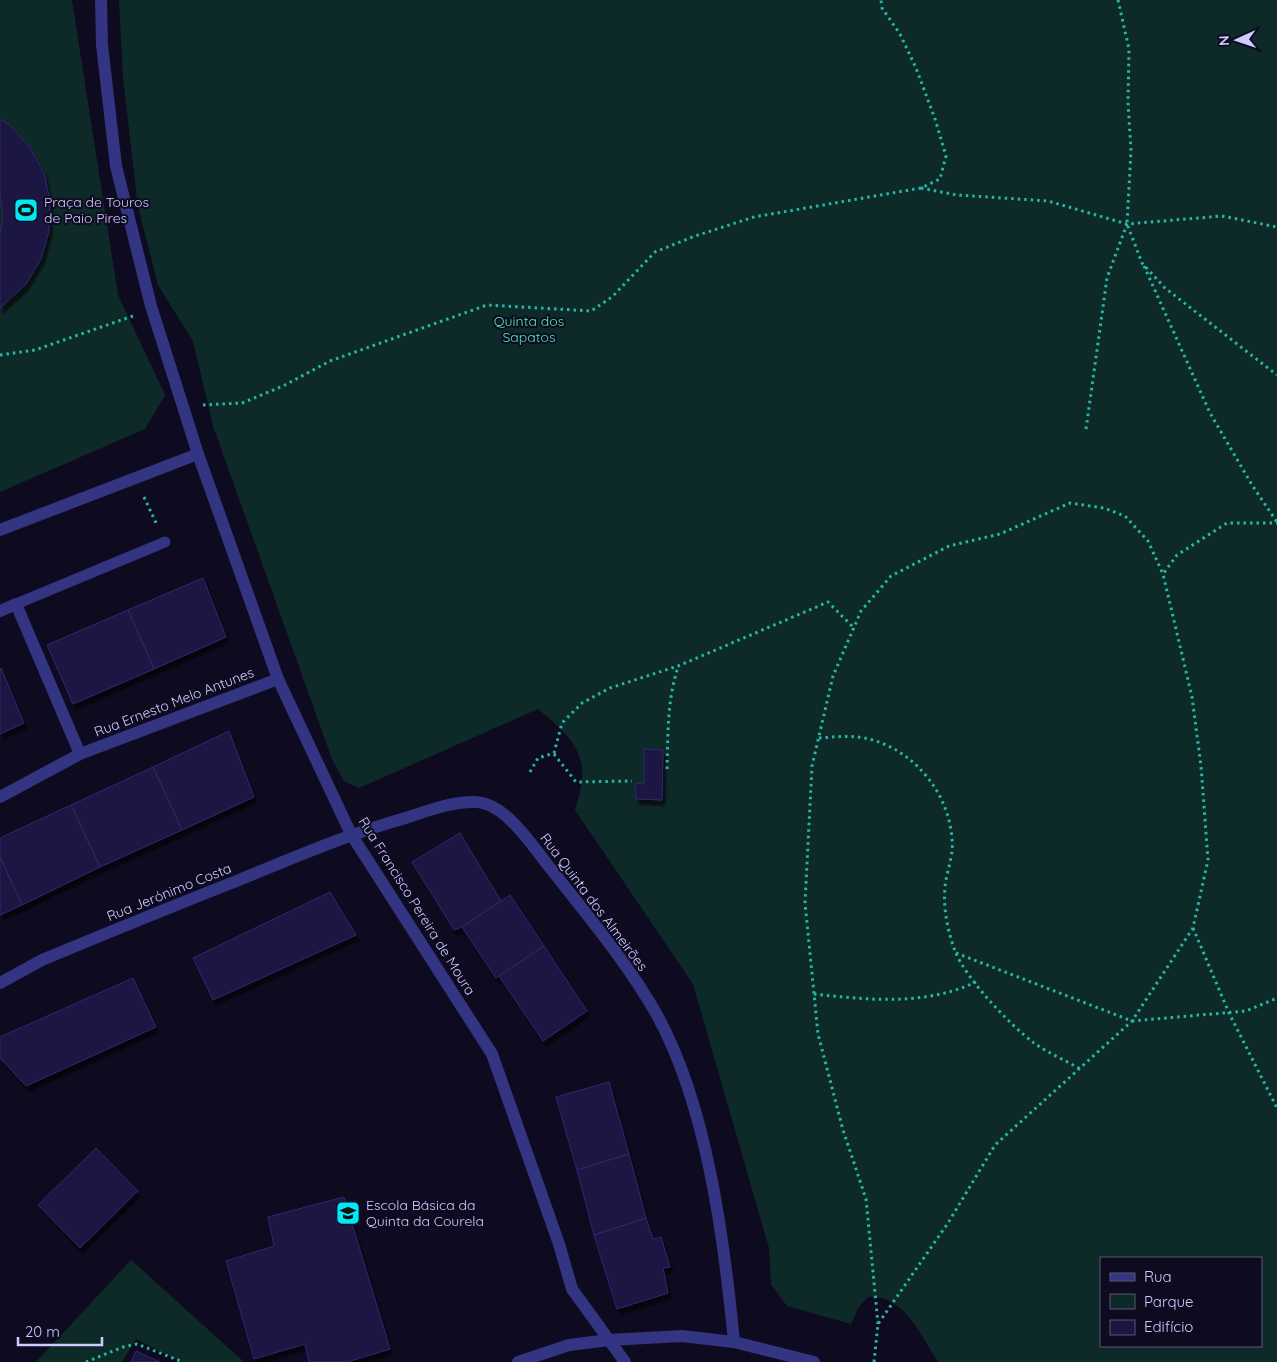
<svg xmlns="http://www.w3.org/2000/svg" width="1277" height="1362" viewBox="0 0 1277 1362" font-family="Quicksand,sans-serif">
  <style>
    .green { fill: #0e2a28; fill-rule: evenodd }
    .building { fill: #1d1642; stroke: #312670; filter: url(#shadow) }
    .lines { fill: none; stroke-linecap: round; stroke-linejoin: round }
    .path { stroke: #25b8a8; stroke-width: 3; stroke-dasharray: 2.5 4; stroke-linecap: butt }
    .service { stroke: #333482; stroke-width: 11 }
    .minor { stroke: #333482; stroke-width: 12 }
    .labels { text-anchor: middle; stroke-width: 4; stroke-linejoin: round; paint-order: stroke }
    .poi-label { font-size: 14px; fill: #cdcaff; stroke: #0e0b20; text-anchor: start }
    .park-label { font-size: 14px; fill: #4ee7b9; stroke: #0e0b20 }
    .street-label { font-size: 14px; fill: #cdcaff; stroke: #0e0b20 }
  </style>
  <defs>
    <filter id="shadow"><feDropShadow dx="3" dy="5.5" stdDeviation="1" flood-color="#0009"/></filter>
  </defs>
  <rect width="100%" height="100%" fill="#0e0b20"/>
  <g class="green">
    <path d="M0,0H72L118,295L165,395L145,429L0,492Z"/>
    <path d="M119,0H1277V1362H938C921,1336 904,1294 868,1297L858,1308L851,1324L787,1306L771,1284L769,1248L693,984L575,810C592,758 578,742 538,709L359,788L344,781L332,759L213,426L193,341L158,285L138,207L123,78ZM1101,1258H1261V1346H1101Z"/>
    <path d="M131,1260L244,1362H181L136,1339L122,1362H36Z"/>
  </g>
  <g class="building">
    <path d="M0,119L11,126L30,148L44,173L50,201L49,231L41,259L26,284L0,308V233L3,219L0,193Z"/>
    <path d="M203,578L226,637L154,669L128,610Z"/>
    <path d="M128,610L154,669L73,704L47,645Z"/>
    <path d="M1,668L24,723L0,734V669Z"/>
    <path d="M229,731L254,797L182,830L153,767Z"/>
    <path d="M644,749L663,750L662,800L636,799L635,783L644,784Z"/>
    <path d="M153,767L182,830L100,867L71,805Z"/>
    <path d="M71,805L100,867L22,905L0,857V838Z"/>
    <path d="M460,833L501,901L462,927L454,930L412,862Z"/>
    <path d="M0,857L22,905L0,915Z"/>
    <path d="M330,892L356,935L213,1000L193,958Z"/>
    <path d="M510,895L544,946L496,978L462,927Z"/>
    <path d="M544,946L587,1011L543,1041L499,976Z"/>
    <path d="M133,978L156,1027L26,1086L0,1058V1037Z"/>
    <path d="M609,1082L629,1154L577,1170L556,1097Z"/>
    <path d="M96,1148L138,1191L80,1248L38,1205Z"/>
    <path d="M629,1154L646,1218L594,1235L577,1170Z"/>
    <path d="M344,1197L390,1349L347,1362H309L305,1344L254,1359L226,1261L274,1246L268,1217Z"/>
    <path d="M646,1218L653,1239L661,1237L670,1267L663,1268L668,1293L617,1309L594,1235Z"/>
    <path d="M136,1351L160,1362H131Z"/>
  </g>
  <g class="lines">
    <g class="path">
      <path d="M1118,0L1129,49L1128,102L1131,151L1127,224L1142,263L1165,288L1277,375"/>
      <path d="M921,188L957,195L1048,201L1127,224L1222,216L1277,227"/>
      <path d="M1144,266L1210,413L1252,485L1277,522"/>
      <path d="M0,355L35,350L133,316"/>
      <path d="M203,405L242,403L283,386L330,361L487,305L591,311L612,297L655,252L695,236L754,217L921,188L940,179L946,156L935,119L916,68L900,34L882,8L881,0"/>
      <path d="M1086,429L1107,278L1127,224"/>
      <path d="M144,497L157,525"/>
      <path d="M819,738C834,737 849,735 864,738C912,747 949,792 952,839C954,856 946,872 945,888C943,909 948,932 955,951C966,979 1010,1025 1034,1043C1048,1053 1065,1060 1080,1069"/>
      <path d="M554,754L576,782L632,781"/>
      <path d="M667,769C668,734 667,701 678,667"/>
      <path d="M530,772L538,758L554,753L562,723L582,703L610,688L678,666L828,602L854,628"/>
      <path d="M1193,928L1229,1013L1277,1108"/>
      <path d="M956,953L1132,1021L1246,1011L1277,998"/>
      <path d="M814,994C868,1000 925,1006 976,982"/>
      <path d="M878,1324L866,1199L843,1130L818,1034L805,903L812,766L833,676L861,611L891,576L949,546L1000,534L1070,503L1104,508L1125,516L1148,541L1163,574"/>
      <path d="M86,1362L123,1347L137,1344L183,1362"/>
      <path d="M874,1362L878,1324L948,1223L995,1145L1132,1021L1193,928L1208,860L1201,766L1192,697L1163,574L1177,555L1227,523H1277"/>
    </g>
    <path class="service" d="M16,604L165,542"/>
    <g class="minor">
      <path d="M101,0L102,45L116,166L151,306L198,454L278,679L351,834L492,1054L559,1244L572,1289L625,1362"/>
      <path d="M0,530L198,454"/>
      <path d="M0,611L16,604L80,754"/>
      <path d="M0,797L80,754L278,679"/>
      <path d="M0,983L42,960C107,933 173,906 239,880C293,858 346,835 402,819C425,812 451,801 476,802C506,803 533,847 551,869C588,916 627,962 657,1015C707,1106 724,1238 734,1342"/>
      <path d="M518,1362L569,1345L609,1340L682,1336L734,1342L814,1362"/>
    </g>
  </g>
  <defs>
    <g id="stadium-square" transform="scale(1.25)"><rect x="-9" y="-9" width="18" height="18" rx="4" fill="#00e9f5" stroke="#0e0b20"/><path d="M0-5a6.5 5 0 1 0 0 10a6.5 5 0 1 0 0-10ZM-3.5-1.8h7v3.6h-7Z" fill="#111"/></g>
    <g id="school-square" transform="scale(1.25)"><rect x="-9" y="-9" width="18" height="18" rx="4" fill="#00e9f5" stroke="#0e0b20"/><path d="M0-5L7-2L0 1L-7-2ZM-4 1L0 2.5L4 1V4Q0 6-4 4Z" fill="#111"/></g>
  </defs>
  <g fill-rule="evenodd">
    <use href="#stadium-square" x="26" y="210"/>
    <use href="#school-square" x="348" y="1213"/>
  </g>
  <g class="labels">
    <g class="poi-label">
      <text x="44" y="207">Praça de Touros<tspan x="44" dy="16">de Paio Pires</tspan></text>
      <text x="366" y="1210">Escola Básica da<tspan x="366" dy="16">Quinta da Courela</tspan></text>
    </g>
    <g class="park-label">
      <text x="529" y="326">Quinta dos<tspan x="529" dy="16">Sapatos</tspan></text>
    </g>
    <g class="street-label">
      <text transform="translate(174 702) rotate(-21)" y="5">Rua Ernesto Melo Antunes</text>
      <text transform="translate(169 892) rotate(-22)" y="5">Rua Jerónimo Costa</text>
      <text transform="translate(594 902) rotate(53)" y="5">Rua Quinta dos Almeirões</text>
      <text transform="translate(417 906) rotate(58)" y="5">Rua Francisco Pereira de Moura</text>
    </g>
  </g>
  <rect x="1100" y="1257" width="162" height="90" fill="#0e0b20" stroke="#5a5779"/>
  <rect x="1110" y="1273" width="25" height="8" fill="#333482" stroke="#5a5779"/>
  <text x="1144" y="1282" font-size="15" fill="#cdcaff">Rua</text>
  <rect x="1110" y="1294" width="25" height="15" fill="#0e2a28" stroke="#5a5779"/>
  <text x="1144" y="1307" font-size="15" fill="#cdcaff">Parque</text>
  <rect x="1110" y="1320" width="25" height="15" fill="#1d1642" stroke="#5a5779"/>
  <text x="1144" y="1332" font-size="15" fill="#cdcaff">Edifício</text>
  <g transform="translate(1237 40) rotate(267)" stroke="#0e0b20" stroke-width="4" paint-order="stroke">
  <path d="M0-4L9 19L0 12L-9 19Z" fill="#cdcaff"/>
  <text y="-8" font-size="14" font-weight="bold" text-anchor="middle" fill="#cdcaff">N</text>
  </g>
  <path d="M18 1337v8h84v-8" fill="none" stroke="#cdcaff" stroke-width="2.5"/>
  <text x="25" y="1337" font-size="15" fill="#cdcaff" stroke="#0e0b20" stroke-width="4" paint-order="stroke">20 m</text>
</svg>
